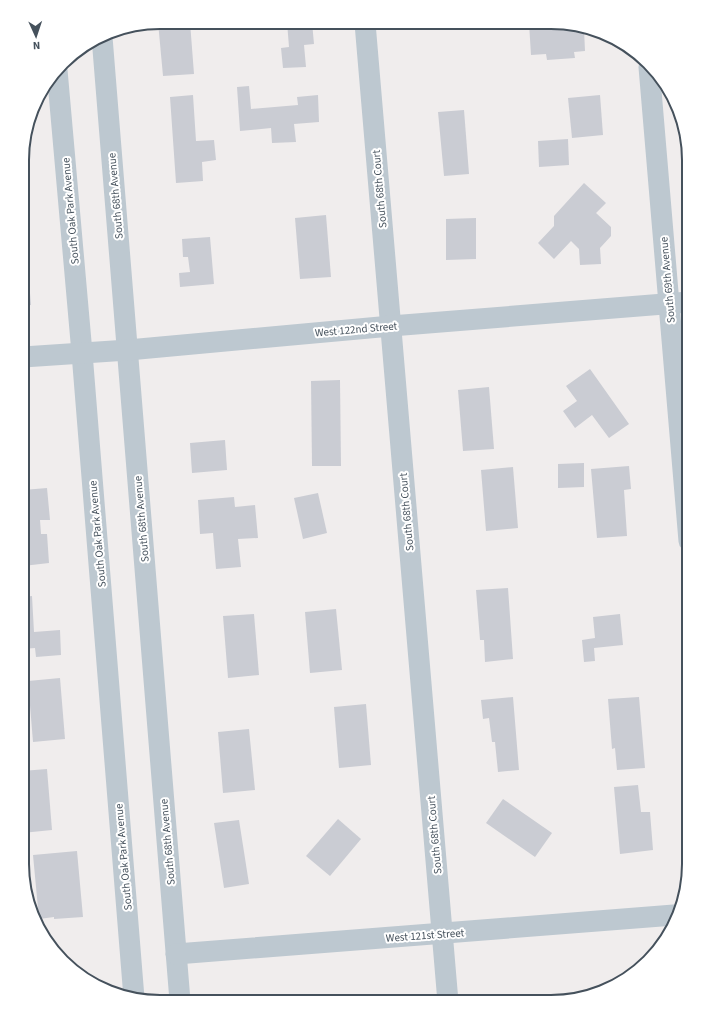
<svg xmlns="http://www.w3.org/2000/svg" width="711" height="1024" viewBox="0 0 711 1024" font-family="'Source Sans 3',sans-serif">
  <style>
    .building { fill: #caccd3 }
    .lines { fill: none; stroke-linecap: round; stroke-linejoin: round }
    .street { stroke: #bdc8d0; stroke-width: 21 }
    .labels { text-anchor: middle; stroke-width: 4; stroke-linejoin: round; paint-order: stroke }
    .street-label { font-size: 11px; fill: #45515c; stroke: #fff }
    .rim { fill: none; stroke: #45515c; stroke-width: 2 }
  </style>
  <rect width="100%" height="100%" fill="#f0eded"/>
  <g class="building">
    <path d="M158,22H190L194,74L163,76Z"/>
    <path d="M287,22H312L314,44L304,45L306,67L283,68L281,48L289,47Z"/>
    <path d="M529,23H570L584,29L585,51L574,52L575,58L547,60L546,54L531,55Z"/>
    <path d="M249,86L251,109L298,105L297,97L318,95L319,122L294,124L296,142L272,143L271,128L240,131L237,87Z"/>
    <path d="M193,95L196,141L214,140L216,160L202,162L203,181L176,183L170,97Z"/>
    <path d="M600,95L603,135L572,138L568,98Z"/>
    <path d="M464,110L469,174L444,176L438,112Z"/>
    <path d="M568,139L569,165L539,167L538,141Z"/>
    <path d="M584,183L606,203L596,213L611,227V236L600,248L601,264L580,265L579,249L571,241L554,259L538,243L554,226V216Z"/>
    <path d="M326,215L331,277L300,279L295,218Z"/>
    <path d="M476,218V259L446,260V219Z"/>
    <path d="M210,237L214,284L180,287L179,273L190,272L188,257H183L182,239Z"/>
    <path d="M23,246H26L31,305L23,306Z"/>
    <path d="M590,369L629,424L609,438L592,415L575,428L563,411L577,401L566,386Z"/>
    <path d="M340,380L341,466H312L311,381Z"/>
    <path d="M489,387L494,449L463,451L458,390Z"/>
    <path d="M23,431H24L27,474H23Z"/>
    <path d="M225,440L227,470L192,473L190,443Z"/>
    <path d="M584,463V487L558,488V464Z"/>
    <path d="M629,466L631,489L624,490L627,536L597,538L591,469Z"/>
    <path d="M513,467L518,528L486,531L481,470Z"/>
    <path d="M47,488L50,520H40L41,534H47L49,563L23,566V490Z"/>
    <path d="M318,493L327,533L303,539L294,498Z"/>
    <path d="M234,497L235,507L255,505L258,538L238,539L241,567L216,569L213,533L200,534L198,500Z"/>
    <path d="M508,588L513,659L485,662L484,640H480L476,590Z"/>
    <path d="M32,596L34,632L60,630L61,655L36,657L35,648L22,649V597Z"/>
    <path d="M336,609L342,670L310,673L305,612Z"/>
    <path d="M254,614L259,675L228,678L223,616Z"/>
    <path d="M620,614L623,645L594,648L595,661L584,662L582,640L595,638L593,617Z"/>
    <path d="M60,678L65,739L33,742L28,681Z"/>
    <path d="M513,697L519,770L498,772L495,742H492L489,718L483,719L481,700Z"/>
    <path d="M639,697L645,768L617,770L615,748L612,749L608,699Z"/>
    <path d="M366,704L371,765L339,768L334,707Z"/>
    <path d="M249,729L255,790L223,793L218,732Z"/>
    <path d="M47,769L52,830L22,833V771Z"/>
    <path d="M638,785L641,812H650L653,850L620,854L614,787Z"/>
    <path d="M503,799L552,833L535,857L486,823Z"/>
    <path d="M338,819L361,839L330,876L306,856Z"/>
    <path d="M239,820L249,884L224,888L214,823Z"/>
    <path d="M77,851L83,917L54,919V917L39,919L33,855Z"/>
  </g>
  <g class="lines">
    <g class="street">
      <path d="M365,23L448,1002"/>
      <path d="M102,37L180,1001"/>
      <path d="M649,67L689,541"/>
      <path d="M57,70L82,353L134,998"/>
      <path d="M23,357L128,350L391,326L689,302"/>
      <path d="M176,954L674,915"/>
    </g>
  </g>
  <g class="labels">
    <g class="street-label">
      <text transform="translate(379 189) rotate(-95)" y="4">South 68th Court</text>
      <text transform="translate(115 196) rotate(-95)" y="4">South 68th Avenue</text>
      <text transform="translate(70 211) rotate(-95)" y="4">South Oak Park Avenue</text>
      <text transform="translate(667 280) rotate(-95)" y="4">South 69th Avenue</text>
      <text transform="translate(356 329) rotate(-5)" y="4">West 122nd Street</text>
      <text transform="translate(406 512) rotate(-95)" y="4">South 68th Court</text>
      <text transform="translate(141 519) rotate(-95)" y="4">South 68th Avenue</text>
      <text transform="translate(97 534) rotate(-95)" y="4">South Oak Park Avenue</text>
      <text transform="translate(434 835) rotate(-95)" y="4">South 68th Court</text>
      <text transform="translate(167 842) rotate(-95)" y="4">South 68th Avenue</text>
      <text transform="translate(123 857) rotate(-95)" y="4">South Oak Park Avenue</text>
      <text transform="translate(425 935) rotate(-4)" y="4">West 121st Street</text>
    </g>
  </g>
  <path d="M0 0H711V1024H0ZM160 29H551A131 131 0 0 1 682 160V864A131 131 0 0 1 551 995H160A131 131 0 0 1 29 864V160A131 131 0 0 1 160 29Z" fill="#fff" fill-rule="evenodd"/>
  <path class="rim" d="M160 29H551A131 131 0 0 1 682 160V864A131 131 0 0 1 551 995H160A131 131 0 0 1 29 864V160A131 131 0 0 1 160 29Z"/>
  <g transform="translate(36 36) rotate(177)" stroke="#ffffff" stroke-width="3" paint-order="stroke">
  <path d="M0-3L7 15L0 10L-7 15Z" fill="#45515c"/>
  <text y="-6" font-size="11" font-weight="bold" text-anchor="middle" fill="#45515c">N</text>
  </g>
</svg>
